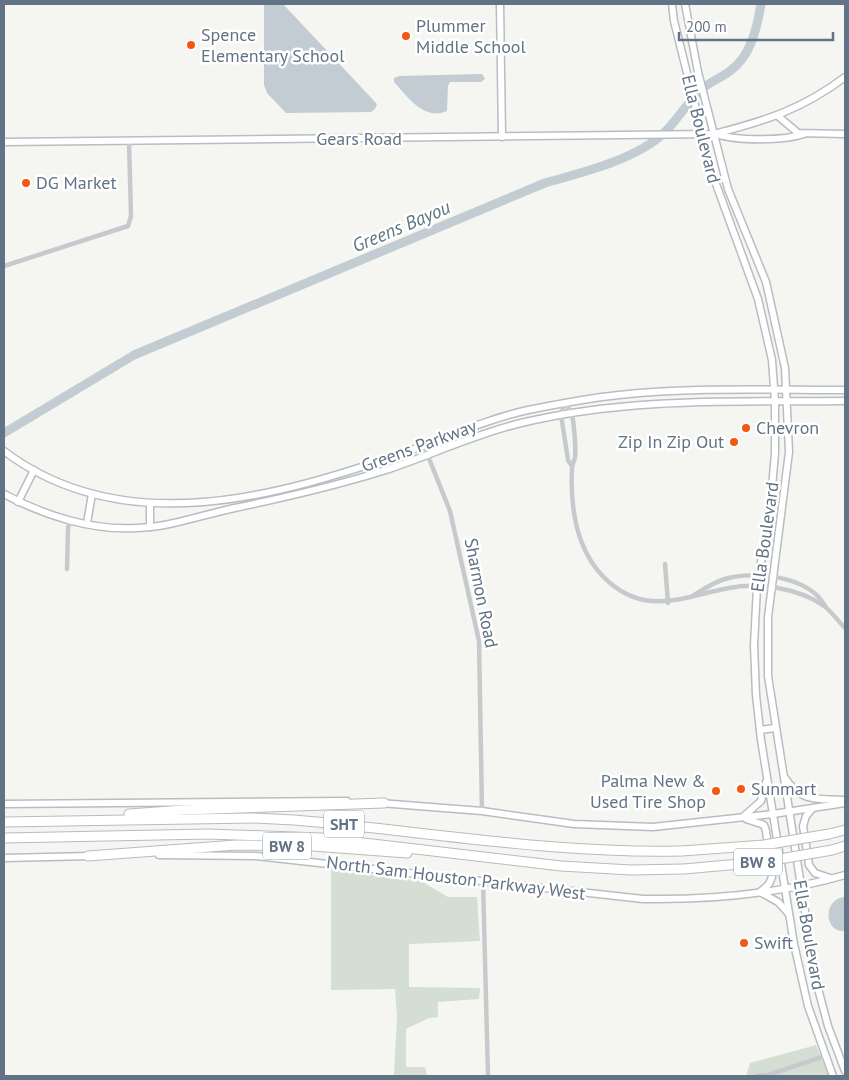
<svg xmlns="http://www.w3.org/2000/svg" width="849" height="1080" viewBox="0 0 849 1080" font-family="'PT Sans',sans-serif">
  <style>
    .green { fill: #d5ded2 }
    .water { fill: #c2ccd2 }
    .lines { fill: none; stroke-linecap: round; stroke-linejoin: round }
    .river { stroke: #c2ccd2; stroke-width: 9 }
    .secondary-casing { stroke: #b8bdc2; stroke-width: 9 }
    .highway-casing { stroke: #b8bbbe; stroke-width: 11 }
    .street { stroke: #c7cacd; stroke-width: 4.5 }
    .secondary { stroke: #fff; stroke-width: 6 }
    .highway { stroke: #fff; stroke-width: 9 }
    .highway-bridge-casing { stroke: #b8bbbe; stroke-width: 11; stroke-linecap: butt }
    .highway-bridge { stroke: #fff; stroke-width: 9 }
    .poi-dot { fill: #f45713; stroke: #fff; stroke-width: 2 }
    .labels { text-anchor: middle; stroke-width: 5; stroke-linejoin: round; paint-order: stroke }
    .shield { fill: #fff; stroke: #909daa; stroke-width: 1 }
    .shield-label { font-size: 16px; font-weight: bold; fill: #617385 }
    .poi-label { font-size: 18px; fill: #617385; stroke: #fff; text-anchor: start }
    .street-label { font-size: 18px; fill: #617385; stroke: #fff }
    .water-label { font-size: 19px; font-style: italic; fill: #5d7683; stroke: #fff }
  </style>
  <rect width="100%" height="100%" fill="#f5f6f1"/>
  <g class="green">
    <path d="M331,870L421,881L448,897H477L480,941L409,944V987L480,988L479,999L438,1002V1017L429,1018L406,1029V1067H425L427,1076H394L397,1016L395,989L331,990Z"/>
    <path d="M816,1045L829,1076H746L750,1063Z"/>
  </g>
  <g class="water">
    <path d="M264,4H283L377,104L375,109L371,112L286,113L267,93L264,85Z"/>
    <path d="M482,74L485,79L481,82H450L448,86L447,111C424,121 408,97 394,82V78L399,76Z"/>
    <path d="M845,897V931C823,933 823,898 845,897Z"/>
  </g>
  <g class="lines">
    <path class="river" d="M4,433L134,355L545,183C583,172 635,160 664,133C677,120 687,103 701,90C709,82 721,78 730,71C751,56 757,28 761,4"/>
    <g class="secondary-casing">
      <g id="secondary">
        <path d="M500,4L502,137"/>
        <path d="M672,4L674,21L712,173L758,299L772,360L775,401V453L771,499L757,587L754,645L756,695L761,740L794,944L808,1006L833,1076"/>
        <path d="M685,4L698,72L728,189L766,282L785,368L789,452L768,617V676L816,981L828,1026L845,1071"/>
        <path d="M778,116L798,133L845,134"/>
        <path d="M716,134C736,141 783,141 804,134"/>
        <path d="M4,142L714,134C765,121 803,109 845,77"/>
        <path d="M4,451C124,542 280,496 409,451C448,437 487,419 528,410C558,404 588,398 619,395C693,387 770,390 845,390"/>
        <path d="M4,494C43,515 92,531 137,528C169,527 199,516 230,509C283,498 335,486 386,470C431,455 475,434 521,423C628,397 737,402 845,401"/>
        <path d="M18,502L34,470"/>
        <path d="M150,504V527"/>
        <path d="M87,523L92,494"/>
        <path d="M760,730L775,728"/>
        <path d="M785,778C802,804 819,798 845,800"/>
        <path d="M380,803L482,811L574,824L653,827L773,814L845,803"/>
        <path d="M4,804L347,801"/>
        <path d="M812,809L806,816L803,826L809,865L815,873L830,878"/>
        <path d="M744,816L761,801L766,782"/>
        <path d="M746,819L764,825L766,831L772,877L769,884L760,892"/>
        <path d="M159,855L256,856L643,899C712,900 779,894 845,875"/>
        <path d="M4,858L91,856"/>
        <path d="M760,892L778,902L789,914"/>
      </g>
    </g>
    <g class="highway-casing">
      <g id="highway">
        <path d="M129,814L184,810L384,803"/>
        <path d="M4,822L254,818L294,820C424,831 552,854 682,851"/>
        <path d="M829,834L845,830"/>
        <path d="M4,838L209,834L321,838L561,866L631,870L684,869"/>
        <path d="M832,850L845,846"/>
        <path d="M88,856L236,845L313,846L407,853"/>
      </g>
    </g>
    <g class="street">
      <path d="M4,266L128,226L131,216L129,141"/>
      <path d="M564,403C566,406 570,409 571,412C574,418 576,450 575,458C574,461 572,464 572,468C570,509 577,555 610,583C649,616 686,596 729,588C758,582 799,588 824,606C832,612 838,621 845,628"/>
      <path d="M564,403L561,415L568,460L572,466"/>
      <path d="M424,446L450,511L479,641L482,811"/>
      <path d="M665,564L668,603"/>
      <path d="M67,569L68,527L72,520"/>
      <path d="M694,595C704,589 714,582 725,579C754,570 809,576 825,606"/>
      <path d="M483,882L488,1076"/>
      <path d="M756,1076L768,1075L825,1056"/>
    </g>
    <use href="#secondary" class="secondary"/>
    <use href="#highway" class="highway"/>
    <g class="highway-bridge-casing">
      <g id="highway-bridge">
        <path d="M682,851L764,845L829,834"/>
        <path d="M684,869L762,862L832,850"/>
      </g>
    </g>
    <use href="#highway-bridge" class="highway-bridge"/>
  </g>
  <g class="poi-dot">
    <circle cx="406" cy="36" r="5"/>
    <circle cx="191" cy="45" r="5"/>
    <circle cx="26" cy="183" r="5"/>
    <circle cx="746" cy="428" r="5"/>
    <circle cx="734" cy="442" r="5"/>
    <circle cx="741" cy="789" r="5"/>
    <circle cx="716" cy="791" r="5"/>
    <circle cx="744" cy="943" r="5"/>
  </g>
  <g class="labels">
    <g class="shield">
      <rect x="324" y="810.5" width="40" height="27" rx="4"/>
      <rect x="263" y="832.5" width="48" height="27" rx="4"/>
      <rect x="734" y="848.5" width="48" height="27" rx="4"/>
    </g>
    <g class="shield-label">
      <text x="344" y="830">SHT</text>
      <text x="287" y="852">BW 8</text>
      <text x="758" y="868">BW 8</text>
    </g>
    <g class="poi-label">
      <text x="416" y="32">Plummer<tspan x="416" dy="21">Middle School</tspan></text>
      <text x="201" y="41">Spence<tspan x="201" dy="21">Elementary School</tspan></text>
      <text x="36" y="189">DG Market</text>
      <text x="756" y="434">Chevron</text>
      <text x="724" y="448" text-anchor="end">Zip In Zip Out</text>
      <text x="706" y="787" text-anchor="end">Palma New &amp;<tspan x="706" dy="21">Used Tire Shop</tspan></text>
      <text x="751" y="795">Sunmart</text>
      <text x="754" y="949">Swift</text>
    </g>
    <g class="street-label">
      <text transform="translate(701 129) rotate(76)" y="6">Ella Boulevard</text>
      <text x="359" y="145">Gears Road</text>
      <text transform="translate(419 446) rotate(-20)" y="6">Greens Parkway</text>
      <text transform="translate(765 537) rotate(-82)" y="6">Ella Boulevard</text>
      <text transform="translate(481 593) rotate(79)" y="6">Sharmon Road</text>
      <text transform="translate(456 878) rotate(7)" y="6">North Sam Houston Parkway West</text>
      <text transform="translate(809 935) rotate(80)" y="6">Ella Boulevard</text>
    </g>
    <g class="water-label">
      <text transform="translate(401 226) rotate(-23)" y="7">Greens Bayou</text>
    </g>
  </g>
  <rect width="849" height="1080" fill="none" stroke="#617385" stroke-width="10"/>
  <path d="M679 32v8h154v-8" fill="none" stroke="#617385" stroke-width="2.5"/>
  <text x="686" y="32" font-size="15" fill="#617385" stroke="#ffffff" stroke-width="4" paint-order="stroke">200 m</text>
</svg>
